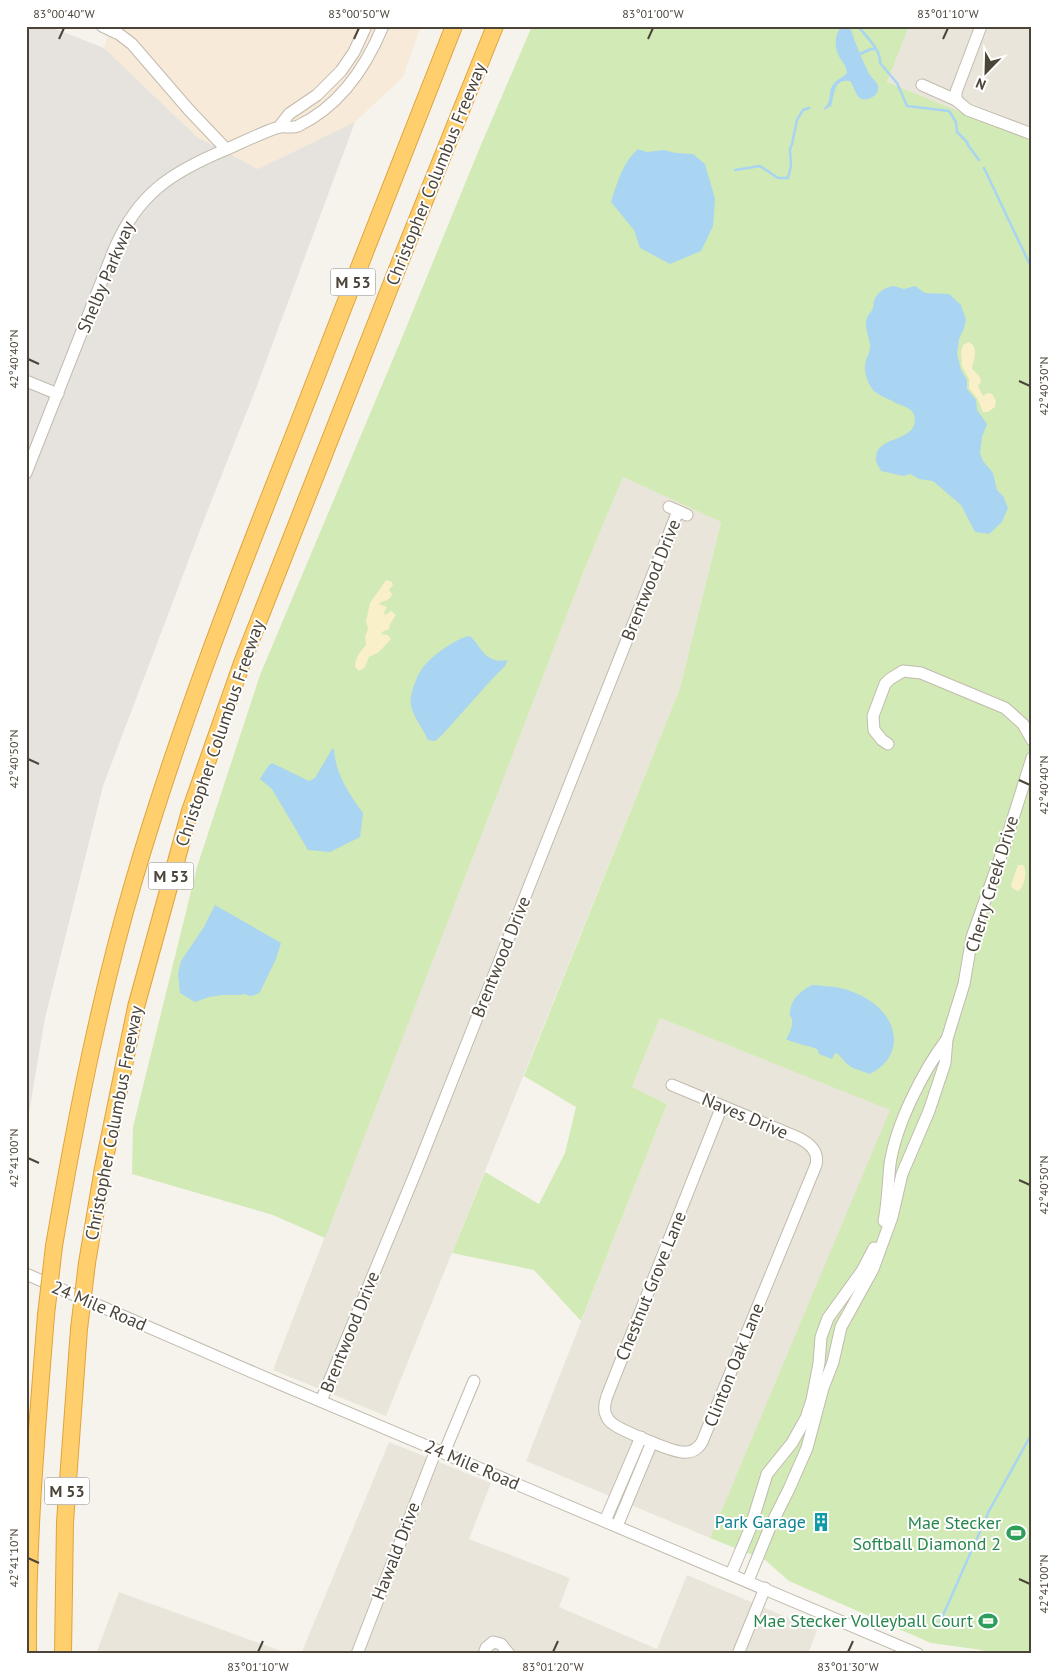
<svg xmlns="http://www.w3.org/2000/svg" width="1058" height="1680" viewBox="0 0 1058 1680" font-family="'PT Sans',sans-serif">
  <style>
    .residential { fill: #eae5da }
    .commercial { fill: #f7ead8 }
    .industrial { fill: #e6e2dd }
    .green { fill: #d2eab5 }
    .sand { fill: #f9efc9 }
    .water { fill: #a9d4f2 }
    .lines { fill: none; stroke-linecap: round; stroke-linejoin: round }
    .stream { stroke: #a9d4f2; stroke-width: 2.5 }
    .minor-casing { stroke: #c2bbae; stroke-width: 13 }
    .highway-casing { stroke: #e0a43c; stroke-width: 18 }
    .minor { stroke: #fff; stroke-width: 11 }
    .highway { stroke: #ffcf6e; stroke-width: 16 }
    .highway-bridge-casing { stroke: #e0a43c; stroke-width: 18; stroke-linecap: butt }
    .highway-bridge { stroke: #ffcf6e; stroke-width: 16 }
    .ticks { fill: none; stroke: #4b4439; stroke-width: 2 }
    .labels { text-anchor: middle; stroke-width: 4; stroke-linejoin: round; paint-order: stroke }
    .shield { fill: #fff; stroke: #817c74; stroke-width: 1 }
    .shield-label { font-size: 16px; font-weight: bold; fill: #4b4439 }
    .street-label { font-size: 18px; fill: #4b4439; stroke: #fff }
    .culture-label { font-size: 18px; fill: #0d838f; stroke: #fff; text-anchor: end }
    .leisure-label { font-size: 18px; fill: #27864d; stroke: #fff; text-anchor: end }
    .neatline { fill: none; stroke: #4b4439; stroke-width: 2 }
    .ticks-label { font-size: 12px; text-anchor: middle; fill: #4b4439 }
  </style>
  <rect width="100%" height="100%" fill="#f6f3ec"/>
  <g class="residential">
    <path d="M909,26H1032V141L887,82Z"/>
    <path d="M623,477L721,522L680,688L386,1416L273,1370L585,568Z"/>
    <path d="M660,1018L891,1110L710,1538L526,1461L667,1104L632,1087Z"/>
    <path d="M389,1442L491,1483L469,1539L570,1578L559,1607L657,1649L687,1575L817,1630L808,1654H301Z"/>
    <path d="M119,1592L289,1654H96Z"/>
  </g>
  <path class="commercial" d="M111,26H421L403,77L355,122L258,169L197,137L104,48Z"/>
  <path class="industrial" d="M26,26H48L104,48L197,137L258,169L355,122L255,391L205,517L103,786L45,1018L26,1131Z"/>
  <path class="green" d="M532,26H909L887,82L1032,141V1654H991L982,1650L931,1643L789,1581L765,1560L710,1538L890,1110L660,1018L632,1087L667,1104L581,1321L534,1270L452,1253L485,1172L539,1204L565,1153L576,1107L524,1076L680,688L721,522L623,477L585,568L325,1238L273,1215L132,1174L133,1127L197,867L260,675L401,340L478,152Z"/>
  <g class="sand">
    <path d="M969,342C980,348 973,360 972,369L980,377L981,382L978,386L983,396L987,393L992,394L996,401L995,407L988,412H983L977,398L969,388V379L962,366L961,352L963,345Z"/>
    <path d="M386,580L392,582L393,585L389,590L392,594C390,602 384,599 379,604L387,607L384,613L385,615L391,611L396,615L390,624L389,629L382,632L381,634L388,635L391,639L379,652L369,657L365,667L359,671L355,667C355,658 360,652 366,645L365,637L368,629L366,621L370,603Z"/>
    <path d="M1018,865H1023C1028,872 1024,884 1020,890L1017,891L1012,888L1011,885Z"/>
  </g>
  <g class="water">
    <path d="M842,26H847L851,30C856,45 862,60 869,74C872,78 877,82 878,86C879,90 877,94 874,96C856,107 857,90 850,81C833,78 835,95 831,106L824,110V108C832,102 828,94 832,86C836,79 843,78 847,73C846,64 841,61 838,54C834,45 835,33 842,26Z"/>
    <path d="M638,149L647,152L664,150L676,153L693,154L705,164L715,199L713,226L701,251L670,264L640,248L634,230L611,202C617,183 623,162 638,149Z"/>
    <path d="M894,286L904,289L915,286L925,293L949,294L961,305L966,320L964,328L959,339L957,354L961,370L967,380V389L976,400L977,410L987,424L982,437L980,453L983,461L993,473L997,490L1003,496L1008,508L1002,522L989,534L975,532L961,505L933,481L919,479L910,474L903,476L881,471C879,467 875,462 876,457C877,436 915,442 915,420C915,407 903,407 894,402C888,399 879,395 874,391C869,386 866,377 865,370C864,361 869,356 870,348C871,338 863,329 867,318C868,314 872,312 873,308C874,306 873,303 874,301C877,292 886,287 894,286Z"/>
    <path d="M470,636C483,648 484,664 508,660L505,666L493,678L442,735L435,741L428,740C423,728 413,717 411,705C409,695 418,672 425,665C433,655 458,637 470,636Z"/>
    <path d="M332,749H334C335,773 349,794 363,813L360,837L330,852L308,850L272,789L260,779L269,765L272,763L309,781L315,778Z"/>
    <path d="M215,905L281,943L276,959L260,992C255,996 250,997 244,994L240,995H222L209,997L195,1002L180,993L178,974L181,961L204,927Z"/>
    <path d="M812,985C821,986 831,986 840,988C866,994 894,1012 894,1041C893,1057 883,1067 870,1074L853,1068L847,1064L838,1054L835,1053L832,1059L819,1054L817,1049C808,1045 795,1044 786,1039C790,1033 793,1026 792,1019C790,1014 789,1018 790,1012C791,998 801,991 812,985Z"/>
  </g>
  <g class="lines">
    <g class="stream">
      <path d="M858,26C866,37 881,49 880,63L897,83L907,106L949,111L956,122L957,132L967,142L968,145L979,160"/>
      <path d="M860,54L871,49H875"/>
      <path d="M984,168L1032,269"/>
      <path d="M735,170L760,166L778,178H788L791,166L790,149L792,144L797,120L803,110L809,108"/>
      <path d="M940,1622L989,1511L1032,1433"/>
    </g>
    <g class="minor-casing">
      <g id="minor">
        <path d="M102,26L119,34L132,44L189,110L226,149"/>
        <path d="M922,85L956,100L968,110L1032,134"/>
        <path d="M956,100V92L981,26"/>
        <path d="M279,127L289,114L317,95L341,71L354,52L366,26"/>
        <path d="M26,381L58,394"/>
        <path d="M26,473L114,250C138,193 172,172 227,149C243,142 259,134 276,128C283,125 291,129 298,126C340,106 366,67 383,26"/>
        <path d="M669,507L687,515"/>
        <path d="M888,744L882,740L874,730L873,716L885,684L890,679L903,671L921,673L1005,708L1023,724L1032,740"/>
        <path d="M672,1085L799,1138C810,1144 819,1151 816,1165L702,1442C698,1449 691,1453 682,1452C670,1451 623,1431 613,1424C610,1422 607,1418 606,1415C603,1409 605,1402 607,1396L722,1106"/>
        <path d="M884,1221C888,1202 888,1183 890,1164C896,1124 923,1071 947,1039"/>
        <path d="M26,1274L273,1381L918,1654"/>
        <path d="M321,1401L417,1169L678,511"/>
        <path d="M444,1453L474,1381"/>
        <path d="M605,1521L641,1437"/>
        <path d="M617,1526L652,1442"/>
        <path d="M731,1574L750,1529L767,1474L792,1443L806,1418L812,1400L819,1363L821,1337L828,1318L862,1271L874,1248"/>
        <path d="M748,1581L770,1527L789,1489L807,1448L823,1388L833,1362L841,1327L873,1269L892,1217L902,1174L929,1111L945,1063L947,1039L964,984L972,937L1004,847L1032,758"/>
        <path d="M357,1654L436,1450"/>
        <path d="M484,1654L486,1648L493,1642L501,1644L509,1654"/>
        <path d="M738,1654L765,1588"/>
      </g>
    </g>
    <g class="highway-casing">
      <g id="highway">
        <path d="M54,1246C75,1123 99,999 134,880C178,730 234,586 291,442C345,303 399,165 454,26"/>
        <path d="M87,1263L103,1168L136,1007L190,811L242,663L396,272L495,26"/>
        <path d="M28,1654C27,1540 37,1428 46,1315"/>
        <path d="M63,1654L65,1522L79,1329"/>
      </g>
    </g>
    <use href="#minor" class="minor"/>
    <use href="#highway" class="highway"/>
    <g class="highway-bridge-casing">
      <g id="highway-bridge">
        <path d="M46,1315L54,1246"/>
        <path d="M79,1329L87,1263"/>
      </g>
    </g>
    <use href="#highway-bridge" class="highway-bridge"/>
  </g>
  <path class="ticks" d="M59,39L64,28M354,39L359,28M648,39L653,28M943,39L948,28M28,359L39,364M1019,381L1030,386M28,759L39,764M1019,780L1030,785M28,1158L39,1163M1019,1180L1030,1185M28,1558L39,1563M1019,1579L1030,1584M258,1652L263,1641M553,1652L558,1641M848,1652L853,1641"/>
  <defs>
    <g id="building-bare" transform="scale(1.5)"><path d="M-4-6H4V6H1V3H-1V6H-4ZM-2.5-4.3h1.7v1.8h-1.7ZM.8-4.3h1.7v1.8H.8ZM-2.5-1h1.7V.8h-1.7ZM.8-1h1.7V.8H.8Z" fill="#0f9aa8" stroke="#fff" stroke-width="2.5" paint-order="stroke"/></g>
    <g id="stadium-bare" transform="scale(1.5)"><path d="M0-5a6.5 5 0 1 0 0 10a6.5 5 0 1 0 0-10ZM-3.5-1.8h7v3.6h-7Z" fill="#2e9e5b" stroke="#fff" stroke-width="2.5" paint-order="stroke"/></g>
  </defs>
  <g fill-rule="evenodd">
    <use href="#building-bare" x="821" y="1522"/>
    <use href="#stadium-bare" x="1016" y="1533"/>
    <use href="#stadium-bare" x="988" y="1621"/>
  </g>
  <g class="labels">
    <g class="shield">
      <rect x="330.5" y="268.5" width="45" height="27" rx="4"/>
      <rect x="148.5" y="862.5" width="45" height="27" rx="4"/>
      <rect x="44.5" y="1477.5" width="45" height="27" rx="4"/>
    </g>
    <g class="shield-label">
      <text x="353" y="288">M 53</text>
      <text x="171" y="882">M 53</text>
      <text x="67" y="1497">M 53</text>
    </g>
    <g class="street-label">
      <text transform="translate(436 174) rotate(-68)" y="6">Christopher Columbus Freeway</text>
      <text transform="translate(106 277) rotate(-67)" y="6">Shelby Parkway</text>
      <text transform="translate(651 580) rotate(-68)" y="6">Brentwood Drive</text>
      <text transform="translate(220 733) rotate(-71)" y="6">Christopher Columbus Freeway</text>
      <text transform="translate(992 884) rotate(-73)" y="6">Cherry Creek Drive</text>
      <text transform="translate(501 957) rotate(-68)" y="6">Brentwood Drive</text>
      <text transform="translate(745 1116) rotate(23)" y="6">Naves Drive</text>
      <text transform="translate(114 1123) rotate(-79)" y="6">Christopher Columbus Freeway</text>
      <text transform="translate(651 1286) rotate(-68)" y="6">Chestnut Grove Lane</text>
      <text transform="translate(99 1306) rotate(23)" y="6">24 Mile Road</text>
      <text transform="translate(350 1332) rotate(-68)" y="6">Brentwood Drive</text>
      <text transform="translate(734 1365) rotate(-68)" y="6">Clinton Oak Lane</text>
      <text transform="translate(472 1465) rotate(23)" y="6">24 Mile Road</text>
      <text transform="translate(396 1551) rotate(-69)" y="6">Hawald Drive</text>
    </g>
    <g class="culture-label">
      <text x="806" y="1528">Park Garage</text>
    </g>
    <g class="leisure-label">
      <text x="1001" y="1529">Mae Stecker<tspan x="1001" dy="21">Softball Diamond 2</tspan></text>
      <text x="973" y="1627">Mae Stecker Volleyball Court</text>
    </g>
  </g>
  <rect width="1058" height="1680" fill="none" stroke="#ffffff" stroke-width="55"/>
  <g transform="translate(986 72) rotate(203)" stroke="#ffffff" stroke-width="4" paint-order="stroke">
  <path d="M0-4L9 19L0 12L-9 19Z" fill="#4b4439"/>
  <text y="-8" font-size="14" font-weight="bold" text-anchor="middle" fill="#4b4439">N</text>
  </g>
  <rect x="28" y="28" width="1002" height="1624" class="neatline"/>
  <g class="ticks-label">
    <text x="64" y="18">83°00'40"W</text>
    <text x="359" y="18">83°00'50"W</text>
    <text x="653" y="18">83°01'00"W</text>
    <text x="948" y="18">83°01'10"W</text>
    <text transform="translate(14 359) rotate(-90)" y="4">42°40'40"N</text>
    <text transform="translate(1044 386) rotate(-90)" y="4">42°40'30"N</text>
    <text transform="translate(14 759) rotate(-90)" y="4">42°40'50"N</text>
    <text transform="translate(1044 785) rotate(-90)" y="4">42°40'40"N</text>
    <text transform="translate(14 1158) rotate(-90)" y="4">42°41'00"N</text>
    <text transform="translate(1044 1185) rotate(-90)" y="4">42°40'50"N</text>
    <text transform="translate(14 1558) rotate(-90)" y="4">42°41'10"N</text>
    <text transform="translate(1044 1584) rotate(-90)" y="4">42°41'00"N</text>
    <text x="258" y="1671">83°01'10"W</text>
    <text x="553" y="1671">83°01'20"W</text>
    <text x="848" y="1671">83°01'30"W</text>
  </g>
</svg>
